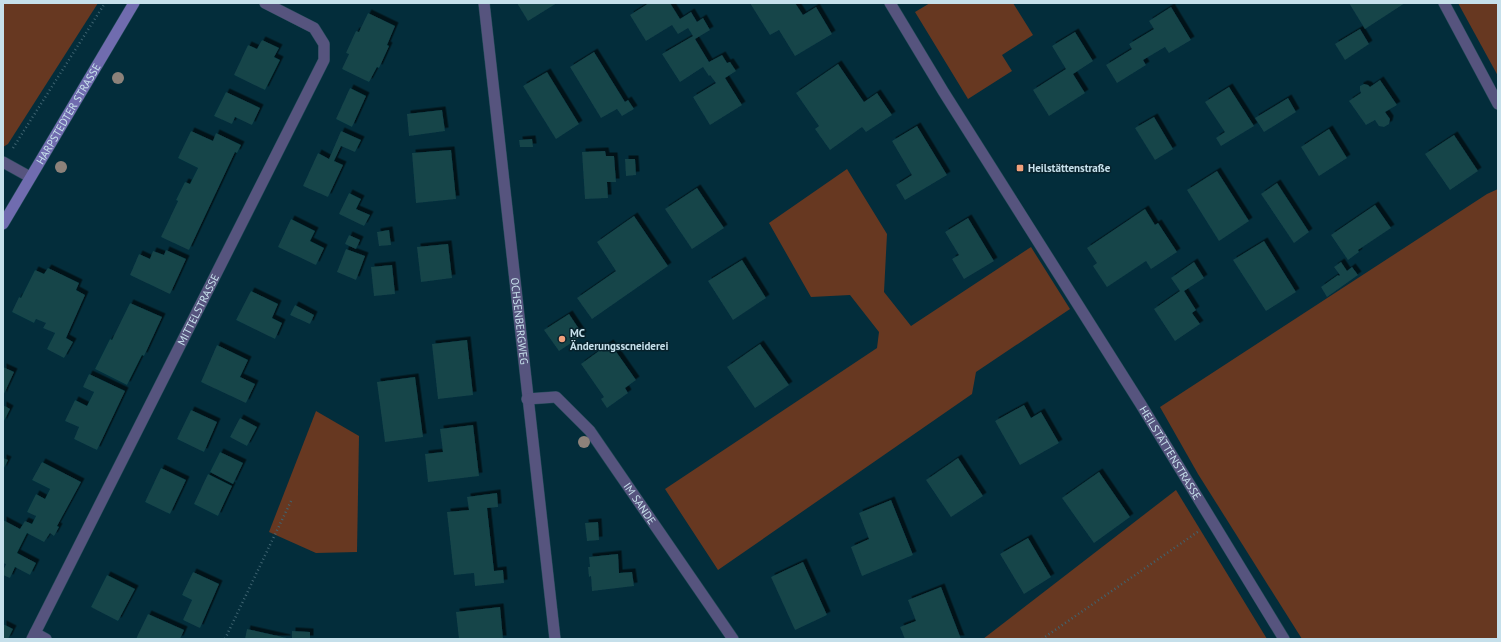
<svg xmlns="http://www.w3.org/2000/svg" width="1501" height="642" viewBox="0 0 1501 642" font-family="'PT Sans',sans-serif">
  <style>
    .green { fill: #673821 }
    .building { fill: #15444a; filter: url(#shadow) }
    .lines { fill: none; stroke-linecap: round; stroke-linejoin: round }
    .minor-casing { stroke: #224a57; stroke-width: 12 }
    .secondary-casing { stroke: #224a57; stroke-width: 12 }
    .path { stroke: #3f6471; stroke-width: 2.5; stroke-dasharray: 1 3; stroke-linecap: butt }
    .minor { stroke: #56547e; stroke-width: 11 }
    .secondary { stroke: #706caf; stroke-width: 11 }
    .tree { fill: #8d827a }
    .poi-dot { fill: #f1a17c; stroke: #07222c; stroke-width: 1.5 }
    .labels { text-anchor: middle; stroke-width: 3; stroke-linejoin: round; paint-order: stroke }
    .street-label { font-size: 11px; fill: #c6e0eb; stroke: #07222c }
    .poi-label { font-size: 11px; font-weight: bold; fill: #c6e0eb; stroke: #07222c; text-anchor: start }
  </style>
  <defs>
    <filter id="shadow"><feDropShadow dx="3.5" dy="-3.5" stdDeviation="0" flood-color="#0009"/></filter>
  </defs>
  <rect width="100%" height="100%" fill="#032d3b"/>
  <g class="green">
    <path d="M3,3H98L8,144L3,147Z"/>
    <path d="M930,3H1013L1033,35L1002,55L1012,71L968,99L915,12Z"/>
    <path d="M1458,3H1498V76Z"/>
    <path d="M847,169L887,234L884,292L911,326L1031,247L1070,309L976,372L972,394L718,570L665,489L877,348L879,332L850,295L811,297L769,223Z"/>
    <path d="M1498,189V639H1302L1198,474L1160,407L1487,194Z"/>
    <path d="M316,411L359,436L357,552L316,553L269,532Z"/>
    <path d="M1176,490L1267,639H983Z"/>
  </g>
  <g class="building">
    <path d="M517,3H557L528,21Z"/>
    <path d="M649,3H670L680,19L691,12L697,22L703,18L710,30L695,39L709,62L722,55L727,63L730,62L736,71L725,78L742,105L710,125L693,97L716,83L710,75L709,76L703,67L680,82L662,54L693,36L688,28L678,34L672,25L646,41L630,15Z"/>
    <path d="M750,3H795L803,15L816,7L832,34L795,56L779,30L770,35Z"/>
    <path d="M1349,3H1405L1365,29Z"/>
    <path d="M1171,7L1191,40L1169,53L1165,47L1143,60L1146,65L1117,83L1106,65L1132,49L1129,44L1154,29L1149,21Z"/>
    <path d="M368,13L395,26L387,45L389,46L379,68L377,67L369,82L342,69L349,54L346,53L356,31L359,32Z"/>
    <path d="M1360,29L1369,44L1345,60L1335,44Z"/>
    <path d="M1075,32L1093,61L1073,74L1085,93L1049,116L1033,90L1066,69L1052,46Z"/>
    <path d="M262,40L279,48L274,57L280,60L265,90L234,75L248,45L257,49Z"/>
    <path d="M594,52L625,102L628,100L634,109L622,116L617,109L601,118L570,67Z"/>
    <path d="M838,64L864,102L877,93L892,115L866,132L862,127L830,150L815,129L819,126L796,93Z"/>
    <path d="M547,72L579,124L556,139L523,86Z"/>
    <path d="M1380,80L1397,105L1385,112L1390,119L1389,124L1384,127L1379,126L1375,120L1366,125L1349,101L1361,93L1360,90V86L1364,84L1368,85L1370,87Z"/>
    <path d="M1229,87L1254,126L1221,146L1216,138L1225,132L1205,102Z"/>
    <path d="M350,88L366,96L352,127L336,119Z"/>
    <path d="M226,92L260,108L252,125L235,117L232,124L214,116Z"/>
    <path d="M1288,98L1296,112L1264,132L1255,118Z"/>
    <path d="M442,110L445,131L409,136L407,114Z"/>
    <path d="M1154,117L1173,149L1155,160L1135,128Z"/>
    <path d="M917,126L947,175L905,200L896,185L912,175L892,141Z"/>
    <path d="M1329,129L1347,158L1319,176L1301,147Z"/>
    <path d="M191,131L213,141L216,133L241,145L237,153L235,152L189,250L161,237L178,201L176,200L185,182L190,184L198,168L178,158Z"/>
    <path d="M341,131L361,140L355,152L341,146L334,161L343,165L328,197L303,186L318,153L329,159Z"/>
    <path d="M1454,135L1478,171L1450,190L1425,154Z"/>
    <path d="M532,139L533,147H520L519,140Z"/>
    <path d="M451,150L456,199L416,203L412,153Z"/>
    <path d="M605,151L606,156H614L616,182H607L608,198L585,199L582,152Z"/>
    <path d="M625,159H635L636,175L626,176Z"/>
    <path d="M1217,171L1249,221L1219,241L1187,190Z"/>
    <path d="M1277,183L1309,232L1294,243L1261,194Z"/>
    <path d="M697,188L724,228L692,249L665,209Z"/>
    <path d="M349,193L361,199L356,209L370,215L364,226L339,214Z"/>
    <path d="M1375,205L1391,228L1358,250L1359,252L1348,260L1331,235Z"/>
    <path d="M1145,209L1155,225L1158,223L1177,252L1151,269L1146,261L1107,287L1093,266L1097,263L1087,248Z"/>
    <path d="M634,216L668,266L592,319L577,298L616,271L597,242Z"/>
    <path d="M968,218L994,261L964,279L952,259L959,255L945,232Z"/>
    <path d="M291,219L315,231L310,241L324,248L316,265L278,247Z"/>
    <path d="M389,230L391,245L379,246L377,232Z"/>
    <path d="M349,235L360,240L356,249L345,244Z"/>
    <path d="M1264,241L1296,292L1266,311L1233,260Z"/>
    <path d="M448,244L452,278L421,282L417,247Z"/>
    <path d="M346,249L365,256L356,280L337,272Z"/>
    <path d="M166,250L186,259L170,294L130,275L139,254L150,259L153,251L164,255Z"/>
    <path d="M742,260L766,298L733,320L708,281Z"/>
    <path d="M1194,262L1204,278L1184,291L1196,310L1192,313L1200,324L1175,341L1154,309L1180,291L1171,278Z"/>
    <path d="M1341,262L1347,271L1352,267L1358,275L1327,297L1321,287L1338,275L1339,276L1340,275L1334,267Z"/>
    <path d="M392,265L395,294L374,296L371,267Z"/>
    <path d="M48,268L79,283L76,290L85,295L66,338L73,342L64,358L47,349L55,333L43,328L46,323L36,319L34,323L12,312L19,297L21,298L35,270L44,274Z"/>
    <path d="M251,291L278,304L272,318L282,323L275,339L236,320Z"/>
    <path d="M130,303L162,317L144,356L142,355L127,385L95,369L110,339L112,340Z"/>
    <path d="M295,305L314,315L310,324L290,315Z"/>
    <path d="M569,314L583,335L559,351L544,330Z"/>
    <path d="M467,340L473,395L438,399L432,344Z"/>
    <path d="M610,343L636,380L625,388L628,393L607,408L601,399L604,397L581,364Z"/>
    <path d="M760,344L789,385L755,408L727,367Z"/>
    <path d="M217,345L248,360L240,377L255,384L246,403L201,382Z"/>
    <path d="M3,367L14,372L3,396Z"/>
    <path d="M89,374L125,391L97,450L74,439L79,427L65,421L75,400L87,406L94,392L83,387Z"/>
    <path d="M415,377L423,437L385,442L377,382Z"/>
    <path d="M3,405L10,409L3,423Z"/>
    <path d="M1024,405L1031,418L1041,412L1059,443L1020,465L995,421Z"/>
    <path d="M191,410L217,422L204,452L177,439Z"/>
    <path d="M240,418L257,427L247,446L230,437Z"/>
    <path d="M473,425L479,476L428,482L425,454L443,452L440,429Z"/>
    <path d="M220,452L243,463L233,484L210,472Z"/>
    <path d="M3,458L8,460L3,470Z"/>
    <path d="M958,458L983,496L951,517L926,480Z"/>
    <path d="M42,462L81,482L57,526L59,527L54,536L50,533L44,542L27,533L17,553L36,563L30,575L15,567L10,578L3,575V571L6,564L3,563V520L20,529L25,521L32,524L36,516L27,512L36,494L45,499L50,489L32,480Z"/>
    <path d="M161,468L186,480L170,514L145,502Z"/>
    <path d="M1099,472L1130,517L1094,543L1062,498Z"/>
    <path d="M208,474L232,486L218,516L194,504Z"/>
    <path d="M497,493L498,507L487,508L494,571L503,570L504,583L475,586L474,573L454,575L447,512L469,510L467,497Z"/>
    <path d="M891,500L913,555L862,576L851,547L869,539L859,513Z"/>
    <path d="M598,522L599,540L587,541L585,523Z"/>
    <path d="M1028,538L1051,577L1024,594L1000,554Z"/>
    <path d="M618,554L619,573L632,572L634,586L592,591L591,576L589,577L588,567H590L589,557Z"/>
    <path d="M803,562L827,615L795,630L771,577Z"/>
    <path d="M193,572L219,584L200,628L183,620L192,600L182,595Z"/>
    <path d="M107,575L135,589L118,621L91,607Z"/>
    <path d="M941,587L961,639H905L900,627L916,621L908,600Z"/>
    <path d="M500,607L503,639H459L456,612Z"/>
    <path d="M148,614L184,630L180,639H136Z"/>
    <path d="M3,624L13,629L8,639H3Z"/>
    <path d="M247,629L287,638V639H245Z"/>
    <path d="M292,631L310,632V639H292Z"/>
  </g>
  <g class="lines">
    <g class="minor-casing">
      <g id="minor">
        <path id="s1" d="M484,3L555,639"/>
        <path id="s2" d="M890,3L943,91L1140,403L1284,639"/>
        <path d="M1444,3L1498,104"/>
        <path d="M3,162L30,177"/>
        <path id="s3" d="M527,399L556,397L590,431L733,639"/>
        <path d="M35,633L46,639"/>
        <path id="s4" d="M32,639L324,60V44L314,28L265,3"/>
      </g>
    </g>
    <g class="secondary-casing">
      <g id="secondary">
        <path id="s5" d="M3,224L134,3"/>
      </g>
    </g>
    <g class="path">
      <path d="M13,148L105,3"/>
      <path d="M225,639L292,499"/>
      <path d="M1042,639L1199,531"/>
    </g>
    <use href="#minor" class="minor"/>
    <use href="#secondary" class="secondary"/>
  </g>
  <g class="tree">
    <circle cx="118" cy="78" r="6"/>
    <circle cx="61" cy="167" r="6"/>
    <circle cx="584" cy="442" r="6"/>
  </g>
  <g class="poi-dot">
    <rect x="1016" y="164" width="8" height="8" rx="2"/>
    <circle cx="562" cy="339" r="4"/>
  </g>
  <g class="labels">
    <g class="street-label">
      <text dy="4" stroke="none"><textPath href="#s5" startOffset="128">HARPSTEDTER STRASSE</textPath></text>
      <text dy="4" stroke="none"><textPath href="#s4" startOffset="369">MITTELSTRASSE</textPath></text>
      <text dy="4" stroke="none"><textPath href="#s1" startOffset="320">OCHSENBERGWEG</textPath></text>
      <text dy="4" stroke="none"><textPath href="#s2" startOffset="530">HEILSTÄTTENSTRASSE</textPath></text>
      <text dy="4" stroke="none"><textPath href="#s3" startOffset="165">IM SANDE</textPath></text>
    </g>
    <g class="poi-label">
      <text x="1028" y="172">Heilstättenstraße</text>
      <text x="570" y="337">MC<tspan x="570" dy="13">Änderungsscneiderei</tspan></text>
    </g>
  </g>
  <rect width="1501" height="642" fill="none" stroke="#c6e0eb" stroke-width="8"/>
</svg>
